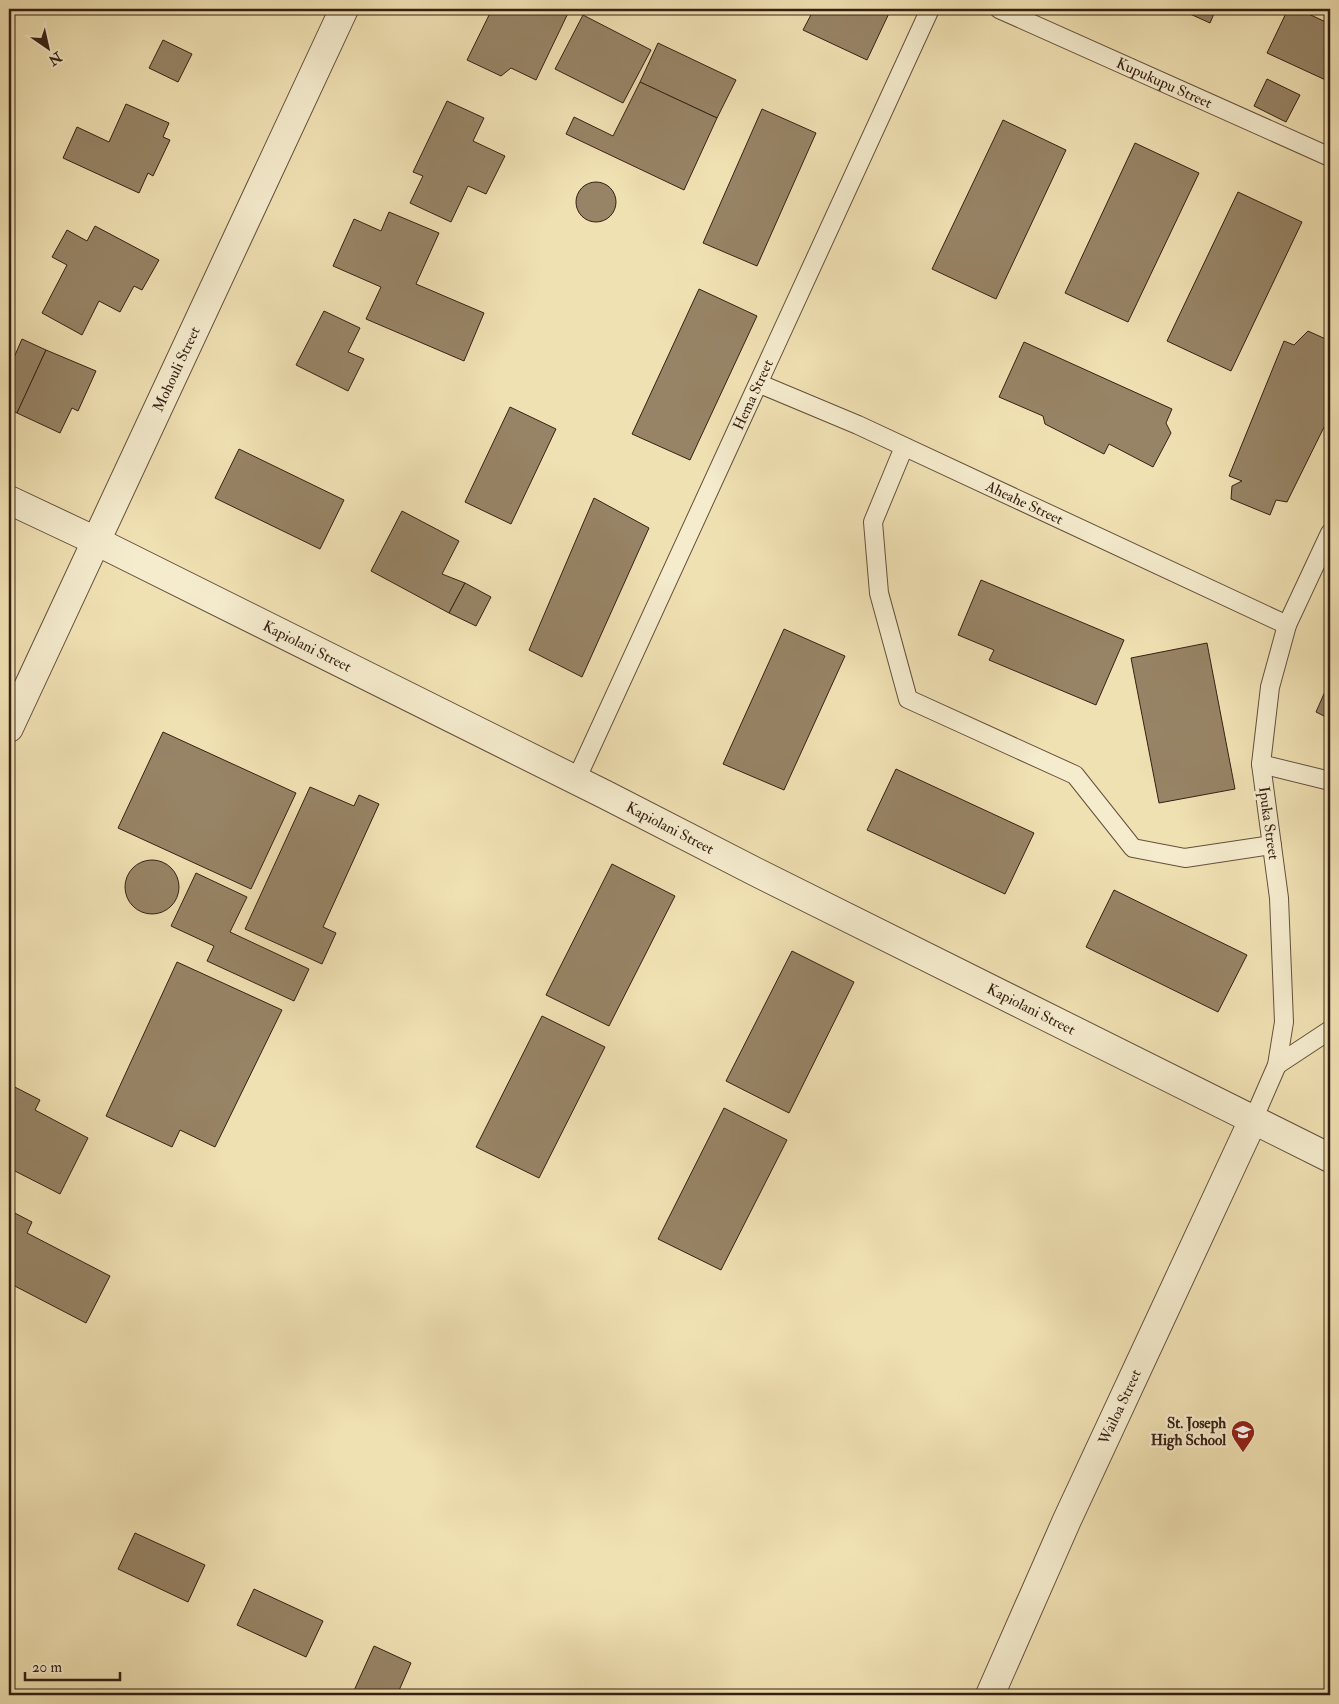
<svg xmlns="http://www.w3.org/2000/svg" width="1339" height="1704" viewBox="0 0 1339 1704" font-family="'IM FELL Double Pica',serif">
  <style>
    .building { fill: #978466; stroke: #362013 }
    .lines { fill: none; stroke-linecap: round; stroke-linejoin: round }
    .service-casing { stroke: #64503b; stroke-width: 20 }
    .minor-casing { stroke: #64503b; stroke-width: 30 }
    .tertiary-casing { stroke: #64503b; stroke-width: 30 }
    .service { stroke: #f5ecce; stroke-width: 18 }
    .minor { stroke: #f5ecce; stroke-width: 28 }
    .tertiary { stroke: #f5ecce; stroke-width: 28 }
    .labels { text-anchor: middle; stroke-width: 5; stroke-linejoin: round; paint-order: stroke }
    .street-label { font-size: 15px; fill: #362013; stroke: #f5ecce }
    .poi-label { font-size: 15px; font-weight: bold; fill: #362013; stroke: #f5ecce; text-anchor: end }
  </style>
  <rect width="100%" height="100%" fill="#f0e1b3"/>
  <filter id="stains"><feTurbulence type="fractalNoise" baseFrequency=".004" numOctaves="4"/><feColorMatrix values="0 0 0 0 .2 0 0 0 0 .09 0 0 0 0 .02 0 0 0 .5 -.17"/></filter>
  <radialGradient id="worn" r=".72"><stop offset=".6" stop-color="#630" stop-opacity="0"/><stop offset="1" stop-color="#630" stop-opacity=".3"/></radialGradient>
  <g class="building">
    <path d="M492,9H570L536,80L511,68L501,76L467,60Z"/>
    <path d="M814,9H891L867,60L803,30Z"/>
    <path d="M1179,9H1216L1210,23Z"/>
    <path d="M1288,9H1298L1330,24V82L1267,53Z"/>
    <path d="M583,15L651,50L623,103L555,69Z"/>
    <path d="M163,40L192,54L178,82L149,68Z"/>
    <path d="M658,43L736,80L717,118L640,82Z"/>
    <path d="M1267,79L1300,95L1286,122L1254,106Z"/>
    <path d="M640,82L717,118L684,190L566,134L574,117L613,136Z"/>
    <path d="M447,101L484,118L473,141L505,156L486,194L468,186L451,222L410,203L423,176L413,172Z"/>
    <path d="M126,104L169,123L163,137L170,140L153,176L148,173L139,193L63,158L77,127L109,142Z"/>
    <path d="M762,109L816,133L757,266L703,243Z"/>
    <path d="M1003,120L1066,150L996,299L932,269Z"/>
    <path d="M1135,143L1199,173L1128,322L1065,293Z"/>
    <circle cx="596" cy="202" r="20"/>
    <path d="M1238,192L1302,222L1231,371L1167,341Z"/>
    <path d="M389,212L439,233L416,284L484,313L464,361L366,319L381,287L333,266L354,219L381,231Z"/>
    <path d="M95,226L159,260L142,290L134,286L120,312L99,301L82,335L42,313L67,265L52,257L67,230L87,241Z"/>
    <path d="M699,289L757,316L690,460L632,434Z"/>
    <path d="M324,311L360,328L348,352L364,359L348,391L296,365Z"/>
    <path d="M1308,331L1330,341V415L1287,502L1276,500L1270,515L1231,499L1232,486L1242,481L1229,476L1284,341L1294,345Z"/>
    <path d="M22,339L46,350L17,413L9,409V369Z"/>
    <path d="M1024,342L1172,409L1166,423L1171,433L1153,467L1109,444L1104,454L1045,424L1043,416L999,397Z"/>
    <path d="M46,350L96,371L78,411L72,408L60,433L17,413Z"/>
    <path d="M510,407L556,429L511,524L465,502Z"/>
    <path d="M239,449L344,500L320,549L215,498Z"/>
    <path d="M594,498L649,528L582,677L529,650Z"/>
    <path d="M402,511L459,541L442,574L465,583L449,613L371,571Z"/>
    <path d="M981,580L1124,640L1096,705L989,660L994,650L958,635Z"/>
    <path d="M465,583L491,597L476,626L449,613Z"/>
    <path d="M784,629L845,656L784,790L723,764Z"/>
    <path d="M1207,643L1235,789L1159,803L1131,658Z"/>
    <path d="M1330,680V719L1316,712Z"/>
    <path d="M163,732L296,793L251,889L118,828Z"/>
    <path d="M896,769L1034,833L1005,894L867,830Z"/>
    <path d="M310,787L354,806L359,795L379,804L323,927L336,933L322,964L245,929Z"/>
    <circle cx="152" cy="887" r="27"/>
    <path d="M612,864L675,896L609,1026L546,995Z"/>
    <path d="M196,873L247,897L230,932L309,969L294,1001L207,961L214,946L171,926Z"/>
    <path d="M1114,890L1247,955L1218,1012L1086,947Z"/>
    <path d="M792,951L854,982L789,1113L726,1081Z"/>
    <path d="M177,962L282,1010L215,1147L180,1130L172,1147L106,1116Z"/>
    <path d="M542,1016L605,1047L539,1178L476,1147Z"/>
    <path d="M9,1084L40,1100L35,1110L88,1138L60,1194L11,1169L9,1173Z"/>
    <path d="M724,1108L787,1140L721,1270L658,1239Z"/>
    <path d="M9,1210L32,1222L27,1233L110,1276L86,1323L9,1283Z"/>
    <path d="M135,1533L205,1565L188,1602L118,1569Z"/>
    <path d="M254,1589L323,1621L306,1657L237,1625Z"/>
    <path d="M374,1646L411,1663L397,1695H352Z"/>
  </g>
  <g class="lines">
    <g class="service-casing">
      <g id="service">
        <path id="s1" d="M999,9L1330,157"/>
        <path id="s2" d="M760,384L858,425L1287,625"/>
        <path d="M904,447L873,522L879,593L908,699L1075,775L1133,848L1185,858L1272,845"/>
        <path d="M1261,764L1330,781"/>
        <path id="s3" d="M576,780L930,9"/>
        <path d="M1277,1065L1330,1030"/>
        <path d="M1253,1120L1277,1065L1284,1022L1279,898L1261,764L1270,687L1287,625L1330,533"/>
      </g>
    </g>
    <g class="minor-casing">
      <g id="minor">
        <path id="s4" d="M990,1695L1067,1520L1253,1120"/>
      </g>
    </g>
    <g class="tertiary-casing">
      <g id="tertiary">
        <path id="s5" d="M9,500L96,541L606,795L756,872L1330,1158"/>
        <path id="s6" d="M9,728L344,9"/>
      </g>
    </g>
    <use href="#service" class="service"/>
    <use href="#minor" class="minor"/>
    <use href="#tertiary" class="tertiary"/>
  </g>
  <defs>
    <g id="school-pin" transform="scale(1.25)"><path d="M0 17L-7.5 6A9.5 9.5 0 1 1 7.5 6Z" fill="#8f2418" stroke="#f5ecce"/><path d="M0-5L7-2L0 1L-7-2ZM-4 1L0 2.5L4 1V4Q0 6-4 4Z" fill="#fff"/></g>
  </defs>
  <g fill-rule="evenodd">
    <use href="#school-pin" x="1243" y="1432"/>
  </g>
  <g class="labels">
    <g class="street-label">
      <text dy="5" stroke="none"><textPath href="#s1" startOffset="181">Kupukupu Street</textPath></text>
      <text dy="5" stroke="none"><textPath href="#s6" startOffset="396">Mohouli Street</textPath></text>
      <text dy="5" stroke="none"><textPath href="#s3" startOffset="424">Hema Street</textPath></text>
      <text dy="5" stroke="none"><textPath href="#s2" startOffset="290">Aheahe Street</textPath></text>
      <text dy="5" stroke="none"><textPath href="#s5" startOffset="332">Kapiolani Street</textPath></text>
      <text transform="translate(1269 823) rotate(82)" y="5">Ipuka Street</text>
      <text dy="5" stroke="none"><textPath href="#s5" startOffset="738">Kapiolani Street</textPath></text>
      <text dy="5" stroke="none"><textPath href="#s5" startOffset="1142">Kapiolani Street</textPath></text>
      <text dy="5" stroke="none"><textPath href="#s4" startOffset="316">Wailoa Street</textPath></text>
    </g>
    <g class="poi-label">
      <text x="1226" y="1428">St. Joseph<tspan x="1226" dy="17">High School</tspan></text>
    </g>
  </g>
  <rect width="1339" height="1704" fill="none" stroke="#f0e1b3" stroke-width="30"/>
  <rect x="10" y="10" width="1319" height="1684" fill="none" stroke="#362013" stroke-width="2.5"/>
  <rect x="15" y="15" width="1309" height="1674" fill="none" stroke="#362013"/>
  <g transform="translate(48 48) rotate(146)" stroke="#f5ecce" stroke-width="4" paint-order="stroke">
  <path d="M0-4L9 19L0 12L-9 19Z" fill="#362013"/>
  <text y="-8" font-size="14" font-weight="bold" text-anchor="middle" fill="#362013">N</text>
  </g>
  <path d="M25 1672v8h95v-8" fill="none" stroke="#362013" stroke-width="2.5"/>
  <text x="32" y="1672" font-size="15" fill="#362013" stroke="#f5ecce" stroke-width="4" paint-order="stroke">20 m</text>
  <rect width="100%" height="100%" filter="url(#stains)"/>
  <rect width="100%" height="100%" fill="url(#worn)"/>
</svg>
